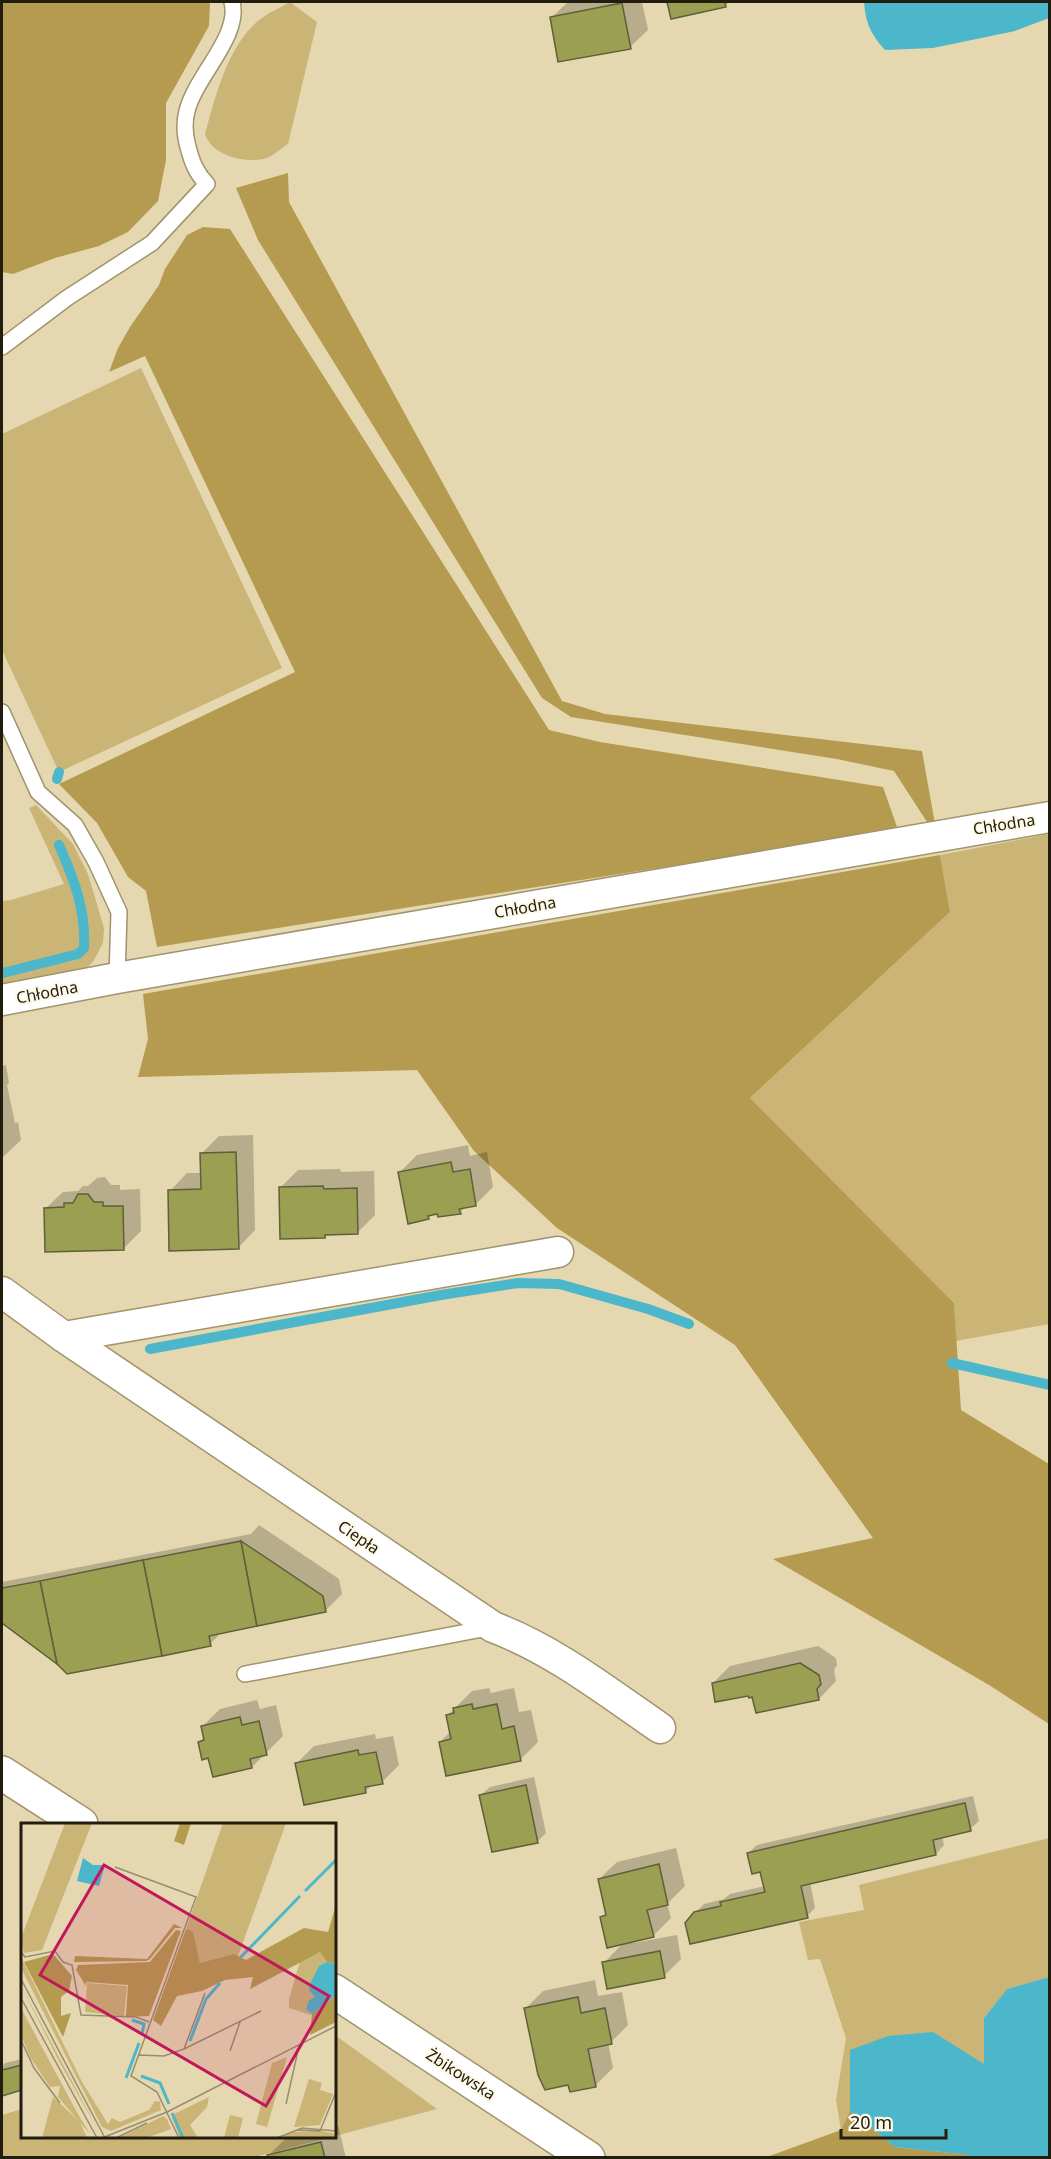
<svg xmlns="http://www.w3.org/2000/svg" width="1051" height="2159" viewBox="0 0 1051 2159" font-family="'Noto Sans',sans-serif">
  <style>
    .green { fill: #cab476 }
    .forest { fill: #b49b4f }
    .water { fill: #4cb7ca }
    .shadow { fill: #0003 }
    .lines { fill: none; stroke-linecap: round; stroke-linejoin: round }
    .stream { stroke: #4cb7ca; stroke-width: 10 }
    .building { fill: #9b9f52; stroke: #5e603b; stroke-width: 1.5 }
    .lane-casing { stroke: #a1946d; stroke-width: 18 }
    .street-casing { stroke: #a1946d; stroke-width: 33 }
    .secondary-casing { stroke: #a1946d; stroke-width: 36 }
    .lane { stroke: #fff; stroke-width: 15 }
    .street { stroke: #fff; stroke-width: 30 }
    .secondary { stroke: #fff; stroke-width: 33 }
    .labels { text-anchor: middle; stroke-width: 4.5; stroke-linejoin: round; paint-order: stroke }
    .street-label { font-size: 16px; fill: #221d0e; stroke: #fef9e9 }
    .inset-river { fill: none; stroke: #4cb7ca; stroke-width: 3 }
    .inset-road { fill: none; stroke: #978d6f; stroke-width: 1.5 }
    .view { fill: #c2185b; fill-opacity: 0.15; stroke: #c2185b; stroke-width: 3 }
    .inset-edge { fill: none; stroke: #221d0e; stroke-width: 3 }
  </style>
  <rect width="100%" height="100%" fill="#e5d7af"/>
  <g class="green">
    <path d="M290,2L317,22L288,144C280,149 271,158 263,159C242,163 212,155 205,134C216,95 227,48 258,21C267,13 280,8 290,2Z"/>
    <path d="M141,368L282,668L59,772L2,650V434Z"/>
    <path d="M36,805L73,844L88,874L104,928L103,943L93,962L81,972L6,986L2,983V901L11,900L64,884L29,808Z"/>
    <path d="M1049,834V1324L956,1341L954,1303L750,1098L950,912L940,855Z"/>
    <path d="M1049,1838V1977L1007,1989L984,2018V2064L850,2050V2111L841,2130L836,2100L846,2038L820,1959L808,1960L799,1922L864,1910L859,1885Z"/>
    <path d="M335,2035L437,2109L255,2157H2V2115L22,2109V2136H334Z"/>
  </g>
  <g class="forest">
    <path d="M2,2H209L210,4L209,26L166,103V160L158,201L128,232L99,246L55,258L13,274L2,272Z"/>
    <path d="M288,173L289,202L562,701L605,714L922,751L935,824L929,825L894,771L837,759L571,717L542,698L258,240L236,188Z"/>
    <path d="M203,227L230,229L549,730L600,742L883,787L898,830L157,947L146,891L128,877L97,823L59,784L295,672L145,356L109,372L118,348L130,327L159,285L165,269L187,235Z"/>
    <path d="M940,855L950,912L750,1098L954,1303L961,1410L1049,1464V1724L989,1685L773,1559L873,1538L735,1345L557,1228L474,1151L417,1070L138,1077L148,1039L143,994Z"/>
    <path d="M850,2111L895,2147L970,2155L975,2157L764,2158L841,2130Z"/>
  </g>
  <g class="water">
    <path d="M864,2H1049V18L1015,31L933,48L885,50C870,33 866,24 864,2Z"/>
    <path d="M1049,1977V2157H975L969,2155L895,2147L850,2111V2050L888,2036L933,2032L984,2064V2018L1007,1989Z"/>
  </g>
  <g class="shadow">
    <path d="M568,2H642L648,30L630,47L552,17Z"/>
    <path d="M669,2H729L725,6L672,17Z"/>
    <path d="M6,1065L9,1083L7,1085L15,1123L18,1122L21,1140L2,1158V1066Z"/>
    <path d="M253,1135L255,1230L238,1248L170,1191L187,1173H202V1153L219,1136Z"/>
    <path d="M468,1145L470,1156L487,1152L493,1187L476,1204L467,1206L460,1212L438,1213L432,1214L428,1218L400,1172L417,1155Z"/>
    <path d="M340,1169L341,1172L374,1171L375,1215L357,1233H327L324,1237L281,1187L298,1170Z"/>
    <path d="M105,1177L111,1185H120V1190L140,1189L141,1231L124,1248L45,1209L63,1192L78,1191L83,1186H88L97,1178Z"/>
    <path d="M259,1525L339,1579L342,1594L325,1611L218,1632V1636L210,1644L68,1670L2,1621V1582L251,1534Z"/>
    <path d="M818,1646L836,1658L837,1665L834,1670L836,1681L819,1699L753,1695L713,1683L730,1666Z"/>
    <path d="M489,1688L491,1693L514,1688L519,1712L531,1710L538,1742L521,1759L440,1742L451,1731L448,1715L472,1691Z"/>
    <path d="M257,1700L260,1709L276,1705L283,1736L252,1767L210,1756L199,1742L205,1737L202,1727L220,1709Z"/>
    <path d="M375,1734L376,1739L393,1736L399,1765L382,1782L373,1784L366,1791L297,1763L314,1746Z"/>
    <path d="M534,1777L546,1833L537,1842L481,1795L490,1787Z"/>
    <path d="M973,1796L979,1821L970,1829L942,1836L944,1845L936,1854L810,1882L815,1908L807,1916L695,1913L704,1904L724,1899L730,1894L765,1886L761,1870L748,1853L757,1845Z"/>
    <path d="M676,1848L685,1886L667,1904L671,1918L653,1936L633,1940V1943L677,1935L681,1959L664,1976L604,1963L624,1942L602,1917L607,1912L599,1879L617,1862Z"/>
    <path d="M595,1980L598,1996L622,1992L628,2025L611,2042L608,2043L613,2068L596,2085L571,2090L526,2008L543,1991Z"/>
    <path d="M22,2059V2089L3,2094L2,2067L5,2063Z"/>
    <path d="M338,2125L346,2158H269V2155L286,2138L334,2136V2126Z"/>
  </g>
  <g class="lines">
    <g class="stream">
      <path d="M57,779L59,772"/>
      <path d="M3,973L78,954L84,948C86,910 74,879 59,845"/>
      <path d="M150,1349L441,1295L518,1283L559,1284L648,1309L689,1324"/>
      <path d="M952,1363L1050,1385"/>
    </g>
  </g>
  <g class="building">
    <path d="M667,2H725L726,7L671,19Z"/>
    <path d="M622,3L631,49L558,62L550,17Z"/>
    <path d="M236,1152L239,1249L169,1251L168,1190L201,1189L200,1153Z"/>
    <path d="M451,1162L453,1172L470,1169L476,1206L459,1209L461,1214L438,1217L437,1214L428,1216L429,1219L408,1224L398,1172Z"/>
    <path d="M323,1186L324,1189L357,1188L358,1234L325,1235V1238L280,1239L279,1187Z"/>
    <path d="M78,1194H88L94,1202H103V1206H123L124,1250L45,1252L44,1208L64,1207V1203H73Z"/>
    <path d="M241,1541L257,1626L209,1636L211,1646L162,1656L143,1560Z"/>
    <path d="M241,1541L323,1596L326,1612L257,1626Z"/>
    <path d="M143,1560L162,1656L67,1674L57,1664L40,1581Z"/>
    <path d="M40,1581L57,1664L2,1623V1588Z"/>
    <path d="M800,1663L819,1675L821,1684L817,1689L819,1700L756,1713L752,1697L749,1698L748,1696L715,1702L712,1683Z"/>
    <path d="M472,1704L473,1709L497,1704L502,1729L514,1726L521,1761L446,1776L439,1742L451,1739L446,1715L454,1713L453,1708Z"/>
    <path d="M240,1717L242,1725L259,1721L267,1755L250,1759L252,1768L213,1777L208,1758L202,1760L198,1742L204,1740L201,1726Z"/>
    <path d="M358,1750L359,1755L376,1752L383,1784L365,1787L366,1793L304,1805L295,1763Z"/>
    <path d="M526,1785L538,1843L492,1852L479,1795Z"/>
    <path d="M965,1803L971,1831L933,1840L936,1855L801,1886L808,1918L690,1944L685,1923L694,1912L721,1906L720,1902L765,1892L760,1872L752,1874L747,1853Z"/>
    <path d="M659,1864L668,1905L647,1910L654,1937L607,1948L600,1917L606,1915L598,1879Z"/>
    <path d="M660,1951L665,1978L607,1989L602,1962Z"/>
    <path d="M578,1997L581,2013L605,2008L612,2044L588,2049L596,2087L570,2092L568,2085L545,2090L538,2075L524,2008Z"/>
    <path d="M22,2065V2090L2,2096V2070Z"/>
    <path d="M321,2142L325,2158H268L267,2155Z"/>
  </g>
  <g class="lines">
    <g class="lane-casing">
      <g id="lane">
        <path d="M2,347L67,298L152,243L207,184C196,173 192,162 188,147C185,136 184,122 187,111C195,77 241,36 232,2"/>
        <path d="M2,712L38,792L75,825L96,862L119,912L117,978"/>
        <path d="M245,1674L493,1627"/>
      </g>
    </g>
    <g class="street-casing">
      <g id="street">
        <path d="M2,1000L117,978L1050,817"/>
        <path d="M2,1292L64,1337L558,1252"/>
        <path d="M64,1337L493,1627C554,1650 606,1691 660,1728"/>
      </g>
    </g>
    <g class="secondary-casing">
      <g id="secondary">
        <path d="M2,1773L81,1824"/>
        <path d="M334,1991L588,2158"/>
      </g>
    </g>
    <use href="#lane" class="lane"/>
    <use href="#street" class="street"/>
    <use href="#secondary" class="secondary"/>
  </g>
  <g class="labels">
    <g class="street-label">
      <text transform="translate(1004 824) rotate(-9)" y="6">Chłodna</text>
      <text transform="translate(525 907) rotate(-10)" y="6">Chłodna</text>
      <text transform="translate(47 992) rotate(-11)" y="6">Chłodna</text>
      <text transform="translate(359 1537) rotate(34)" y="6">Ciepła</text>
      <text transform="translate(461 2074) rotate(33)" y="6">Żbikowska</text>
    </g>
  </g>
  <g transform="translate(21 1823)">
    <rect width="315" height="315" fill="#e5d7af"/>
    <path d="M44,0H71L21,127L3,130L0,115ZM202,0H265L217,133L179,140L172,108L165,106ZM299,129L306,139L298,143L294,174L285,187L293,193L268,185V176L279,138ZM0,134L61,259L87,301L91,295L99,299L128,287L134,278L139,279L140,287L90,308L81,304L0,145ZM66,160L106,163L103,193L64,189ZM0,163L77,307L39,240ZM0,185L58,293L69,311L37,274L39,263L29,264L9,234L0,212ZM266,234L246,304L235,301L251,240ZM288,256L301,260L299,267L312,271L299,302L273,304ZM32,274L59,299L66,315H21ZM188,274L186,284L169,302L177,315H159L151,295L153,291ZM209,292L222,295L217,315H203ZM142,293L146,296L150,306L125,315H98ZM301,308L315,311V315H261L270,309Z" fill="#cab476"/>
    <path d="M159,0H170L163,22L153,18ZM315,82V141L306,139L299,129L229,166L232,154L204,157L181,168L156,173L140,203L132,197L165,106L172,108L179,140L213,131L225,137L283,105L307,109ZM153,101L161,105H154L129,136L125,138L53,139L54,133L126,136ZM155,107L160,108L128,193L105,194L107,162L65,159V163L55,147L57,142L129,139ZM32,131L51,153L48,168L40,174V193L50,190L42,214L3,139ZM315,172V199L289,212L291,191Z" fill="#b49b4f"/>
    <path d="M62,35L72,42H84L78,63L56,58ZM306,139L315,141V172L291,191L285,187L288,177L294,174L288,167L290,159L298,143Z" fill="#4cb7ca"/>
    <path class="inset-river" d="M284,68L315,37M219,135L279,73M111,197L123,201L121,211M169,218L185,176L199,160M120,253L139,260L148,281M105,255L118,220M151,290L162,315"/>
    <path class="inset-road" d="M94,44L175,74L110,253L136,269L158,315M0,129L4,134L34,128L42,139L51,142L60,192L115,194L128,199M0,156L84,315M0,175L76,315M0,217L13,245L39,280M163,226L240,188M209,228L219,199M117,232L143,233L163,226L184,170M265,281L278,223M276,307L299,308L315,269M81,315L146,289L315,203M95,315L126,300M256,315L281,305L315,308"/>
    <path class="view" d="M83,42L308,173L245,283L19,152Z"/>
    <rect width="315" height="315" class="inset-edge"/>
  </g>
  <rect width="1051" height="2159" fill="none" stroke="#221d0e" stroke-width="6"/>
  <path d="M841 2129v9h105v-9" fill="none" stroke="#221d0e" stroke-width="3"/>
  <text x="850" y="2129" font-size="18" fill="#221d0e" stroke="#fef9e9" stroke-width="4.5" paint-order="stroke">20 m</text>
</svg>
